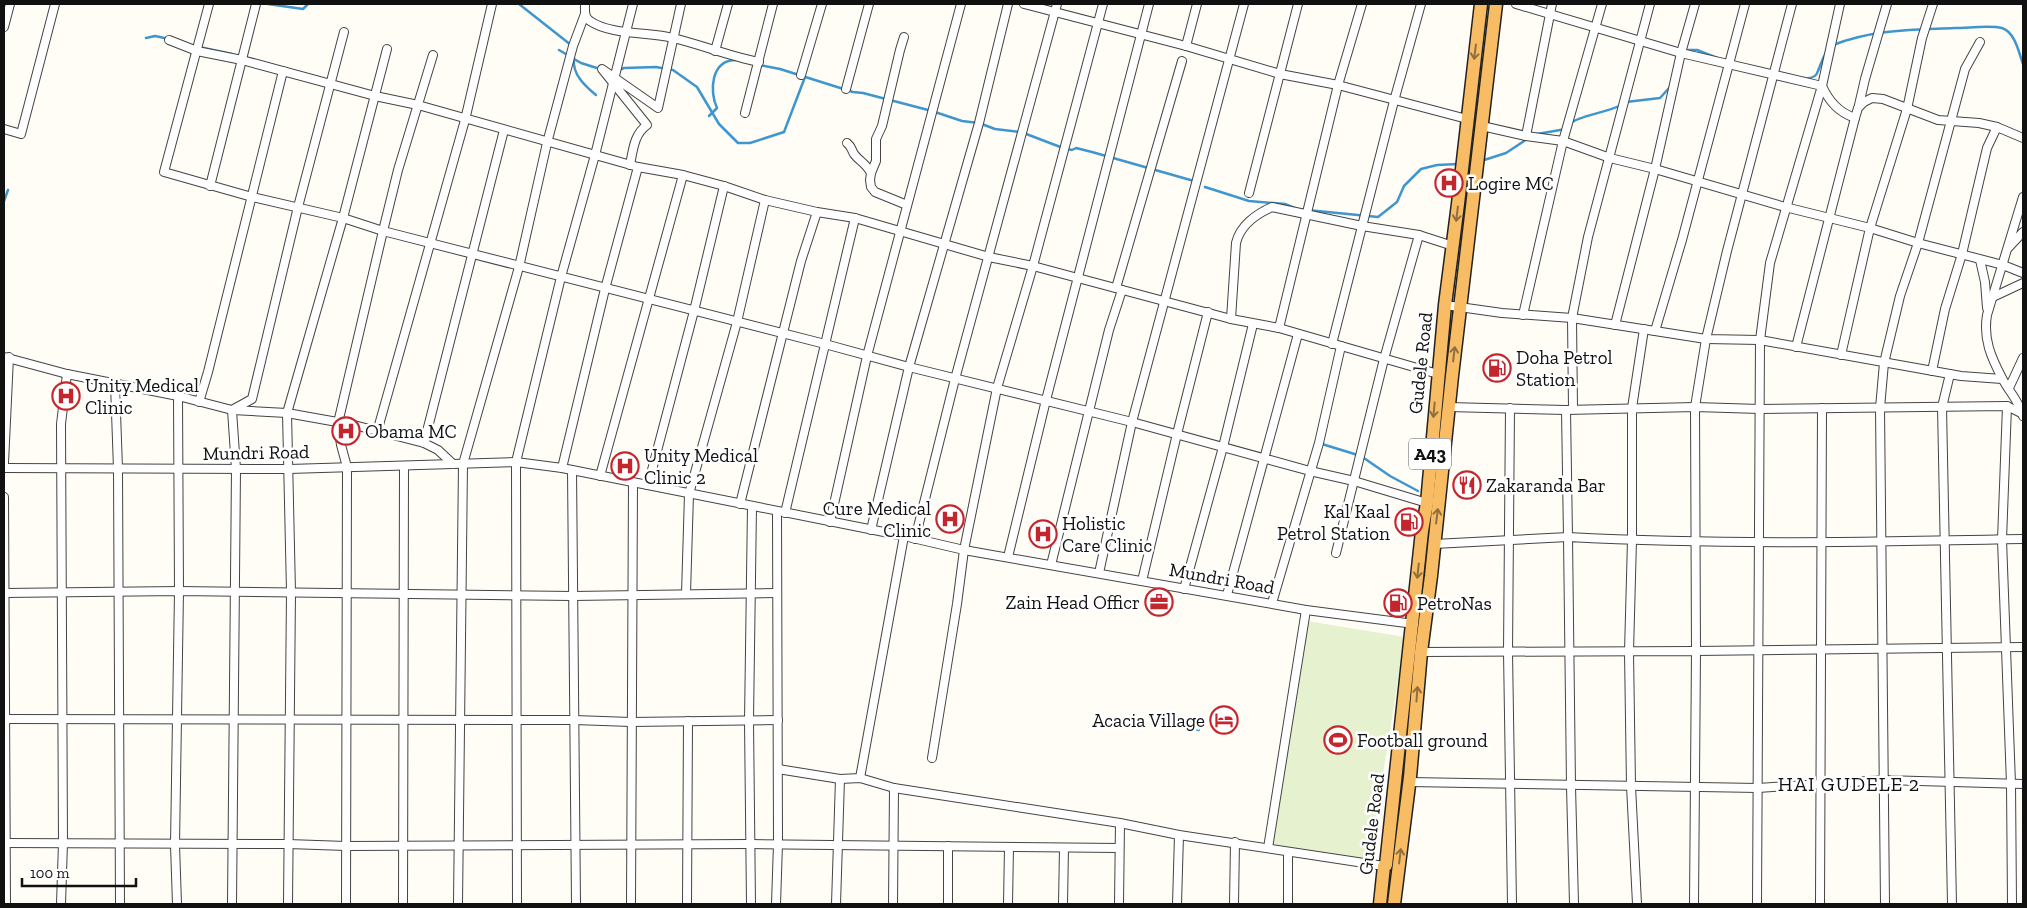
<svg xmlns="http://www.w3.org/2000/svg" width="2027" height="908" viewBox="0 0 2027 908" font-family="'Zilla Slab',serif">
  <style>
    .pitch { fill: #e6f2cf }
    .water { fill: #b9e0f7; stroke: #3f96cf }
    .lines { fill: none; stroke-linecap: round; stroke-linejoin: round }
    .stream { stroke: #3f96cf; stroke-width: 2.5 }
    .minor-casing { stroke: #444; stroke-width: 10 }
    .trunk-casing { stroke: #222; stroke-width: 15 }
    .minor { stroke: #fff; stroke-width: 8 }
    .trunk { stroke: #f7bc64; stroke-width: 12 }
    .oneway { stroke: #906f3f }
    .labels { text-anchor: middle; stroke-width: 5; stroke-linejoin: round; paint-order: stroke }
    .shield { fill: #fff; stroke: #585858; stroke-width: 1 }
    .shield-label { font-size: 18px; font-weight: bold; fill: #111 }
    .poi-label { font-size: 19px; fill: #111; stroke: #fff; text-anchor: start }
    .street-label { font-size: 19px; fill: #111; stroke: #fff }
    .neighbourhood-label { font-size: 20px; letter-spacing: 1px; fill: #111; stroke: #fff }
  </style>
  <rect width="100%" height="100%" fill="#fffdf5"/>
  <path class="pitch" d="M1307,621L1405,637L1369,860L1271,844Z"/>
  <path class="water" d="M1187,718L1202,722L1199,731L1184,726Z"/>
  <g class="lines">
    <g class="stream">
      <path d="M268,4L303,9L308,4"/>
      <path d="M519,4L571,45"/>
      <path d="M146,38L155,36L169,39"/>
      <path d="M1833,45C1874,29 1912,30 1955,28C1968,28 1990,25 2002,28C2015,32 2019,53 2023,64"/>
      <path d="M199,47L232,54"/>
      <path d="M559,50L581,63L600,69"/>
      <path d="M1686,53L1688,50H1697L1720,59"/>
      <path d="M574,59C572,74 585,86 596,95"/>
      <path d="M759,65L780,69L853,92L863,93L932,111L962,121L979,123L995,129L1021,132L1063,148L1072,150L1076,148L1092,152L1194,181"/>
      <path d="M619,70L624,68L656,67L673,70L697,87L719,124L738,143H750L784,132L805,77"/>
      <path d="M1786,74C1795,76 1814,84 1818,71C1821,64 1822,59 1826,53"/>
      <path d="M1626,102L1660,98L1670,87"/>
      <path d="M709,116L717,108C709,91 711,60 736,60"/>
      <path d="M1571,123C1578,116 1609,112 1621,105"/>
      <path d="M1537,134L1566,129"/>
      <path d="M1481,161L1506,153L1527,139"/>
      <path d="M1205,187L1249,201L1285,204L1297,209L1378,217L1397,202L1404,186L1421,169L1437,165L1458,164"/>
      <path d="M4,201L8,190"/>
      <path d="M1322,444L1361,456L1390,476L1418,491"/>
    </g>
    <g class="minor-casing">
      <g id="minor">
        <path d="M209,4L164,172L252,197L343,218L383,231L825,344L909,367L1132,422L1310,471L1354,481L1427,503"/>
        <path d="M585,4C585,11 584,17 590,21C610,35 650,32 673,38C702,45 729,56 759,62"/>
        <path d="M1024,4L1186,46L1280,74L1338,85L1467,119"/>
        <path d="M1516,4L1681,53L1822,86C1829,101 1838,112 1855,118"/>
        <path d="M1792,4L1727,251L1706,339L1695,407L1696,651L2023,647"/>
        <path d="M4,27L10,4"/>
        <path d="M904,37L900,50L882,126L876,139V161L871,173L870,180L871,187L875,192L907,205"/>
        <path d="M169,40L197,51L242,60L375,96L418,105L638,167L683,175L724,186L765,200L817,212L855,218L989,257L1033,266L1231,319L1279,328L1438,374"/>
        <path d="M1186,46L1197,4"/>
        <path d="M715,51L728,4"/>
        <path d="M801,75L822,4"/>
        <path d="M846,89L869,4"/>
        <path d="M1859,105L1865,79L1887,4"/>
        <path d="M745,113L773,4"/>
        <path d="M1482,126L1526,136L1563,141L1610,158L1655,169L1785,207L1870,228L1918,243L2003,265L2023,273"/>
        <path d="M4,129L21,134L55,4"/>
        <path d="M1526,136L1552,4"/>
        <path d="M847,143C852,147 851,149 854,154C859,161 866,163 871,173"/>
        <path d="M630,165C633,150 634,134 647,125L602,69L658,108L681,4"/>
        <path d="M210,186L256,4"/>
        <path d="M1249,193L1298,4"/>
        <path d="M2023,197L1987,315C1983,339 1991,357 2002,378C2009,392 2018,399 2023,416"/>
        <path d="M2009,247L2023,232"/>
        <path d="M1980,260L1985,282L1987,308"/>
        <path d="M1116,288L1182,61"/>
        <path d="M1993,297L2023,283"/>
        <path d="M1445,305L1502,313L1572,318L1706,339L1760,340L1961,376L2002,379"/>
        <path d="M1523,315L1563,141L1602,4"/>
        <path d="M1231,319L1236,243C1240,226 1256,214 1272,207L1362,226L1419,235L1453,246"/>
        <path d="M1615,325L1655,169L1681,53L1695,4"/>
        <path d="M1279,328L1338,85L1362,4"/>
        <path d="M1655,331L1682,240L1745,4"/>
        <path d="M1332,344L1394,101L1421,4"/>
        <path d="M1796,347L1855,118L1858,108L1864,102L1872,98L1883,99L1938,120L1979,123L1997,127L2023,138"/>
        <path d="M1841,355L1870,228L1907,109L1922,38L1933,4"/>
        <path d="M4,357L67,374L178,396L232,410L287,413L354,425L424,443L438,450L453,464"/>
        <path d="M1932,371L1945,309L1962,254L1987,148L1997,127"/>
        <path d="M1950,374L1942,407L1952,904"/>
        <path d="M115,384L118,469L120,904"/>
        <path d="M2009,388L2023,358"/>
        <path d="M199,402L208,372L283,71"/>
        <path d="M2007,406L2002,540L2011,784L2012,904"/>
        <path d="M1448,407L1566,410L1695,407L1760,409L2007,406L2023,414"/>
        <path d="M1510,408L1508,652L1512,904"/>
        <path d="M1573,409L1572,318L1588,237L1650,4"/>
        <path d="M377,432L465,120L492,4"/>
        <path d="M424,443L504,130"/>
        <path d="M4,463L9,357"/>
        <path d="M4,468L289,469L516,462L562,468L904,536L964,550L1306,610L1414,624"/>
        <path d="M562,468L605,289L638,167"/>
        <path d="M572,470L576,904"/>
        <path d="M600,476L683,175"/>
        <path d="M648,485L694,311L724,186"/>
        <path d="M4,497L6,904"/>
        <path d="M740,504L801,261L817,212"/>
        <path d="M785,513L855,218"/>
        <path d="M830,522L867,356L961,4"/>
        <path d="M871,530L909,367L979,123L1008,4"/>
        <path d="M915,539L955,379L1057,4"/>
        <path d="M1434,544L1568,537L1566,410"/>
        <path d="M1336,553L1384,359L1419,235"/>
        <path d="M1008,557L1046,400L1149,4"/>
        <path d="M1051,565L1109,330L1122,290"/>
        <path d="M1099,573L1132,422L1244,4"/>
        <path d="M1142,581L1177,434L1208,312"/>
        <path d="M1184,589L1223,447L1253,324"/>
        <path d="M4,593L179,591L573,596L776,593"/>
        <path d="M686,594L689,494L737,322L765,200"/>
        <path d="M1227,595L1298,334"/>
        <path d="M1272,603L1319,443L1341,346"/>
        <path d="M1421,652L1696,651L1694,904"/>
        <path d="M4,719L574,720L631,722L778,720"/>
        <path d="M932,758L957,604L964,550L997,388L1033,266L1103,4"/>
        <path d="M778,769L840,779L860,778L894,788L1120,823L1179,835L1384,866"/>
        <path d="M860,778L904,536"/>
        <path d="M1409,782L1758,788L1884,780L2023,784"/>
        <path d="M4,843L288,844L346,846L750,844L1119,848"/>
        <path d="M948,846V904"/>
        <path d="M1268,848L1306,610"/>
        <path d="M61,904L63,843L61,424L67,374"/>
        <path d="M177,904L175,845L179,591L178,396"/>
        <path d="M232,904L236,469L232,410L252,399L298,207L344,32"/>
        <path d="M288,904L291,592L287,413L343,218L387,49"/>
        <path d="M346,904L347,467L341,445L338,423L383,231L398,170L433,55"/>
        <path d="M403,904L404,466"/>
        <path d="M458,904L463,464L519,267L547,143L573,46L585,14"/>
        <path d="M517,904L516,462L561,277L595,155L633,4"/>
        <path d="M631,904L633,483"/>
        <path d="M687,904L688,721"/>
        <path d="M751,904L749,721L752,506"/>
        <path d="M776,904L778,844L777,511"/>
        <path d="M836,904L840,779"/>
        <path d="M893,904L894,788"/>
        <path d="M1008,904L1009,847"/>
        <path d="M1063,904L1064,848"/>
        <path d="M1119,904L1120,823"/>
        <path d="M1177,904L1179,835"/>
        <path d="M1234,904L1235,842"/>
        <path d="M1288,904V852"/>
        <path d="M1574,904L1571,786L1568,537C1720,545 1872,542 2023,539"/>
        <path d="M1637,904L1631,786L1629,652L1632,540V408L1644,329"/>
        <path d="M1757,904L1760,340L1770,263L1822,86L1840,4"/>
        <path d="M1820,904L1822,408"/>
        <path d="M1885,904L1880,408L1884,363L1900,296L1918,243L1965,69L1980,42"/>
      </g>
    </g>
    <g class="trunk-casing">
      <g id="trunk">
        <path d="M1380,904L1384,866L1386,865L1422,531L1427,503L1445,305L1458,204L1481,4"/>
        <path d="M1394,904L1410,777L1421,652L1431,576L1452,376L1496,4"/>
      </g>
    </g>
    <use href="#minor" class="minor"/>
    <use href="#trunk" class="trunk"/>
  </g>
  <defs><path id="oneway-shaft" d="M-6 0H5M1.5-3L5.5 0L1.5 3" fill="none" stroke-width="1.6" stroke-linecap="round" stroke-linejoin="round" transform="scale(1.25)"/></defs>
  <g class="oneway">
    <use href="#oneway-shaft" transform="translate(1475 52) rotate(97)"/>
    <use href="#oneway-shaft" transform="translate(1457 214) rotate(97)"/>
    <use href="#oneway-shaft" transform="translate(1454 354) rotate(-83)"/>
    <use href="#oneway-shaft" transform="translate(1434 410) rotate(95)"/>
    <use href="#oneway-shaft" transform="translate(1437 516) rotate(-83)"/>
    <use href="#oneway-shaft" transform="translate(1418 571) rotate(96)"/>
    <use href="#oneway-shaft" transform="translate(1417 694) rotate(-86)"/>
    <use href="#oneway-shaft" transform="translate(1400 856) rotate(-83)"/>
  </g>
  <defs>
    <g id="hospital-ring" transform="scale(1.4375)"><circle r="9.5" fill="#fff" stroke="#c4262e" stroke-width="1.5"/><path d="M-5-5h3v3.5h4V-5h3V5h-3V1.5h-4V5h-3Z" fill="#c4262e"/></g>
    <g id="fuel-ring" transform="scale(1.4375)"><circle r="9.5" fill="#fff" stroke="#c4262e" stroke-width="1.5"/><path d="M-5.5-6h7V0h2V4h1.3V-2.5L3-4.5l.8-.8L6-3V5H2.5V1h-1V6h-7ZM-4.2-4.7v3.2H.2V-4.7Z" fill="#c4262e"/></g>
    <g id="restaurant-ring" transform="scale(1.4375)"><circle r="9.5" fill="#fff" stroke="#c4262e" stroke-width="1.5"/><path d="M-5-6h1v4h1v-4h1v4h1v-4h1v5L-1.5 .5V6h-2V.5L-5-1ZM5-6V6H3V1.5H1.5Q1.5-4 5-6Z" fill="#c4262e"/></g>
    <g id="office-ring" transform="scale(1.4375)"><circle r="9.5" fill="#fff" stroke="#c4262e" stroke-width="1.5"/><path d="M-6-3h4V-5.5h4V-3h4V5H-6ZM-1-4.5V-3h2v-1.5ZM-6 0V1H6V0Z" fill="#c4262e"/></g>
    <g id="hotel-ring" transform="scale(1.4375)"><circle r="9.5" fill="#fff" stroke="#c4262e" stroke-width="1.5"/><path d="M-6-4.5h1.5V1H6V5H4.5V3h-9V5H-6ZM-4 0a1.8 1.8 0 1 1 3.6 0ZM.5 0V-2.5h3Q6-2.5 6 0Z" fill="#c4262e"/></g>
    <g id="stadium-ring" transform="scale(1.4375)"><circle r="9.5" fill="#fff" stroke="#c4262e" stroke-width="1.5"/><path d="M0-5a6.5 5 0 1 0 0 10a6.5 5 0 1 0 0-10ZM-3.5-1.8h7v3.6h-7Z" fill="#c4262e"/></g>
  </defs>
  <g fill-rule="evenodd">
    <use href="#hospital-ring" x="1449" y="183"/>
    <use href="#fuel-ring" x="1497" y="368"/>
    <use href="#hospital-ring" x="66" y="396"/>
    <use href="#hospital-ring" x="346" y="431"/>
    <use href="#hospital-ring" x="625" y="466"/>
    <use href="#restaurant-ring" x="1467" y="485"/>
    <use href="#hospital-ring" x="950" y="519"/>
    <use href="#fuel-ring" x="1409" y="522"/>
    <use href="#hospital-ring" x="1043" y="534"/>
    <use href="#office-ring" x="1159" y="602"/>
    <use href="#fuel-ring" x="1398" y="603"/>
    <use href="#hotel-ring" x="1224" y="720"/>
    <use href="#stadium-ring" x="1338" y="740"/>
  </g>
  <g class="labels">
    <rect class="shield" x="1409" y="438.5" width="42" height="31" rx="4"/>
    <g class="shield-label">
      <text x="1430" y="460">A43</text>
    </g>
    <g class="poi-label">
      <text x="1468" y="190">Logire MC</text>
      <text x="1516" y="364">Doha Petrol<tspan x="1516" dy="22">Station</tspan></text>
      <text x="85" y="392">Unity Medical<tspan x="85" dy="22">Clinic</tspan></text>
      <text x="365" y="438">Obama MC</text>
      <text x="644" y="462">Unity Medical<tspan x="644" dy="22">Clinic 2</tspan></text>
      <text x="1486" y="492">Zakaranda Bar</text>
      <text x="931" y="515" text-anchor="end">Cure Medical<tspan x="931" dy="22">Clinic</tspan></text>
      <text x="1390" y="518" text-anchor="end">Kal Kaal<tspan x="1390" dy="22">Petrol Station</tspan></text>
      <text x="1062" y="530">Holistic<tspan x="1062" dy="22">Care Clinic</tspan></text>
      <text x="1140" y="609" text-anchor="end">Zain Head Officr</text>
      <text x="1417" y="610">PetroNas</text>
      <text x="1205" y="727" text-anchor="end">Acacia Village</text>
      <text x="1357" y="747">Football ground</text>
    </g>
    <g class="street-label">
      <text transform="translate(1420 363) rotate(-84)" y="7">Gudele Road</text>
      <text transform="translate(256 452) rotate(-1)" y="7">Mundri Road</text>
      <text transform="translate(1222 578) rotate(10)" y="7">Mundri Road</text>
      <text transform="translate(1371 824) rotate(-83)" y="7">Gudele Road</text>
    </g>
    <g class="neighbourhood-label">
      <text x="1849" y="791">HAI GUDELE 2</text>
    </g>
  </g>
  <rect width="2027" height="908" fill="none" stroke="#111111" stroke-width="10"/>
  <path d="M22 878v8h114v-8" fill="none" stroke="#111111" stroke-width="2.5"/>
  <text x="30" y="878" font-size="15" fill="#111111" stroke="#ffffff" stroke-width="4" paint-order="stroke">100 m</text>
</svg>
